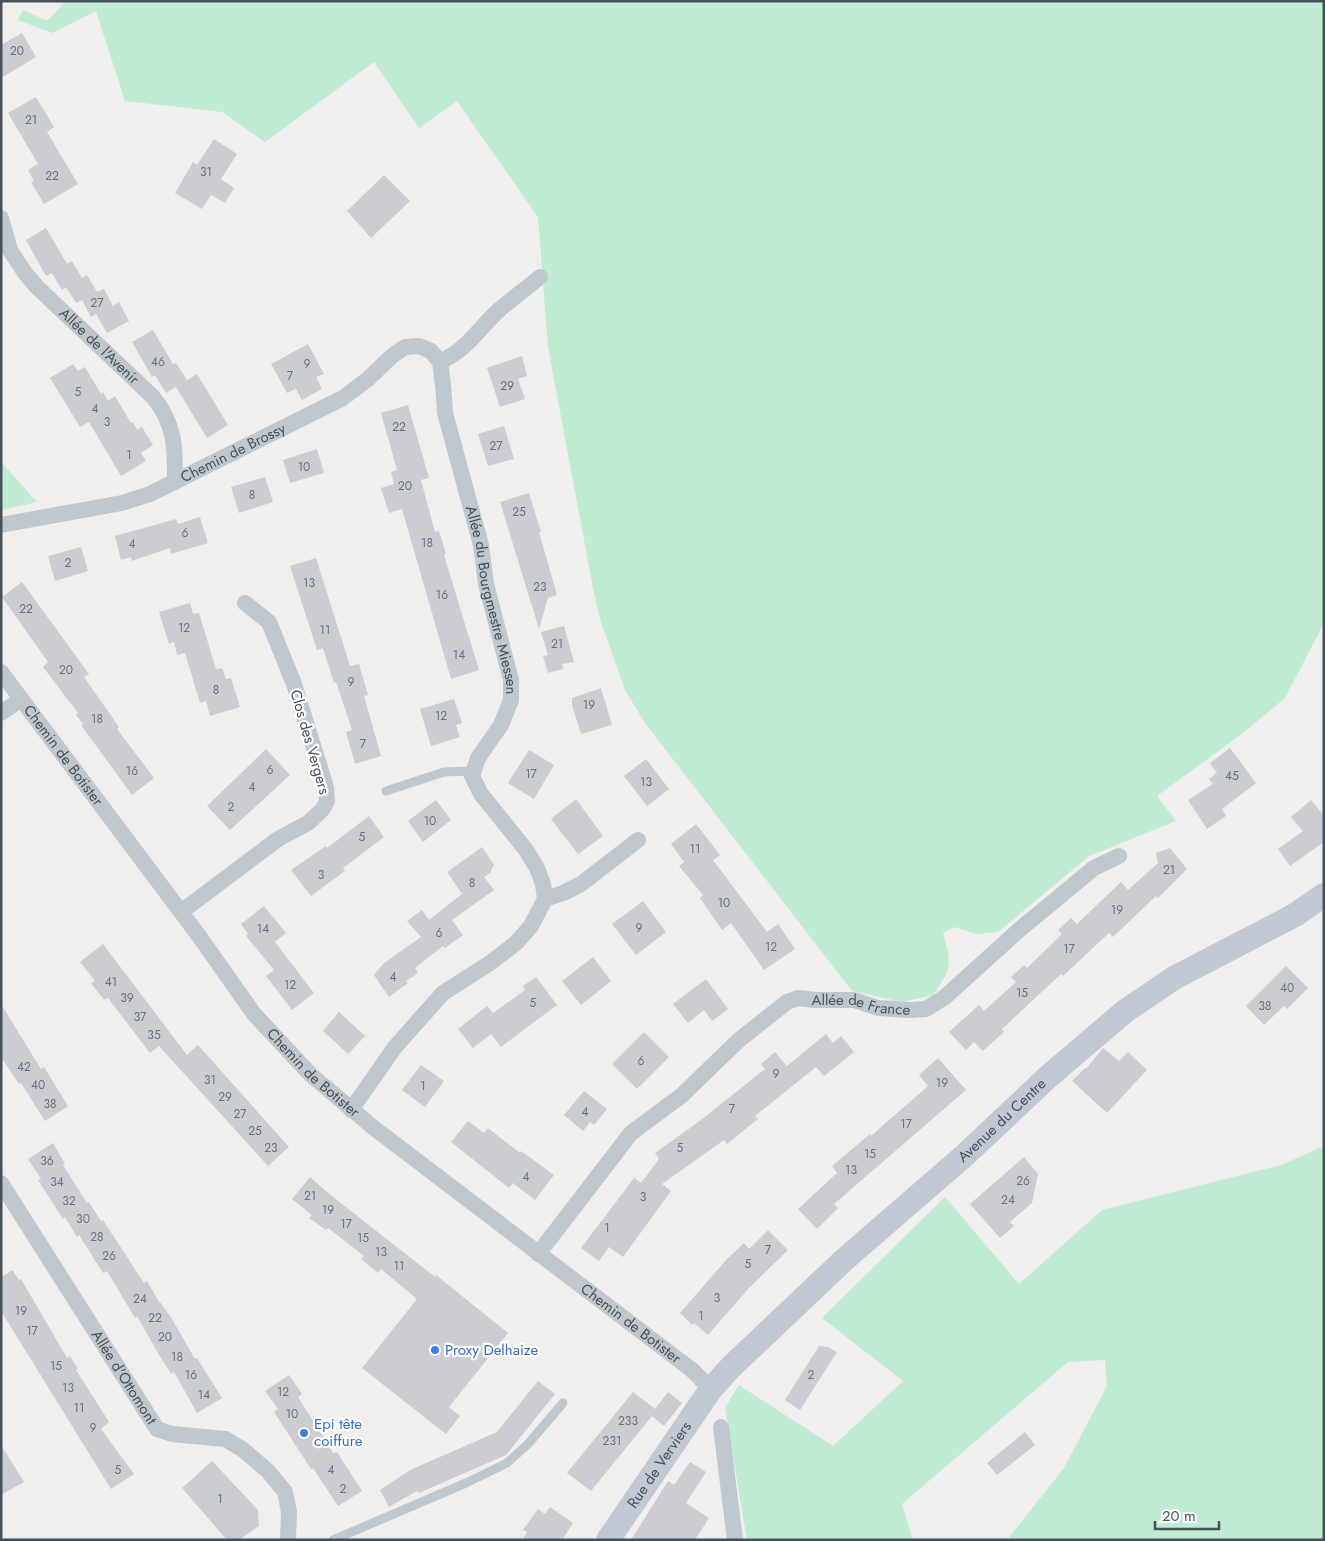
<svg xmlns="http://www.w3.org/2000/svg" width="1325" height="1541" viewBox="0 0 1325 1541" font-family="Jost,sans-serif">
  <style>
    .green { fill: #bfecd2 }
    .building { fill: #cbcdd3 }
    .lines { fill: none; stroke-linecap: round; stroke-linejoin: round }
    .lane { stroke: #bfc8cf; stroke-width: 9 }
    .street { stroke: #bfc8cf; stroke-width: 16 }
    .secondary { stroke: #c0c9d4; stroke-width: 24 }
    .shop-dot { fill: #3f7fe0; stroke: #fff; stroke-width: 2 }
    .labels { text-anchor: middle; stroke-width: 4.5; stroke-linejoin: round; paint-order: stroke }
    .number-label { font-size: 12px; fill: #687079 }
    .street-label { font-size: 15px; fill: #47515b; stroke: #fff }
    .shop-label { font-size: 15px; fill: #366cbe; stroke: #fff; text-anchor: start }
  </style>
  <rect width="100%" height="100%" fill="#f1eeee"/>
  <g class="green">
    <path d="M66,1H1324V623L1285,698L1243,733L1157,796L1176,821L1089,856L998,932L976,934L954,927L943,933C952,966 952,967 933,995L902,1002L852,991L645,723L625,690L600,619L593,588L548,347L538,217L457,101L419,128L374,62L265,142L222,112L125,101L96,11L52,33L18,20L23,10L47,21Z"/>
    <path d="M1,462L37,502L1,510Z"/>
    <path d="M1324,1146V1540H1007L1064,1468L1107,1386L1105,1360L1068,1362L902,1504L913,1540H747L725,1408L739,1385L833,1446L903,1381L822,1318L945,1197L1019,1284L1102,1210L1281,1165Z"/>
  </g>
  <g class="building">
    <path d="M22,33L36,57L1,78V45Z"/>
    <path d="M36,97L54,127L47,132L78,184L44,204L31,182L34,181L28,170L38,164L8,113Z"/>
    <path d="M214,139L237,154L221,179L234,188L225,203L211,195L202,209L175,193L193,162L197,165Z"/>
    <path d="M384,175L410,201L371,238L347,211Z"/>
    <path d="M46,228L67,264L72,261L82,278L87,275L97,292L104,289L113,306L119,302L129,321L107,333L96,314L91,317L82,300L76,303L66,287L62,290L52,273L46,276L26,240Z"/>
    <path d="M153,330L173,364L176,363L187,380L166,393L155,375L152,377L132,342Z"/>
    <path d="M308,344L324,374L316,377L322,389L302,400L296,389L287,393L271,364Z"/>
    <path d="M522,356L527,376L518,379L525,399L500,407L487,368Z"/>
    <path d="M73,364L78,371L85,367L101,394L103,392L108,401L115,396L131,423L133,422L137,430L142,427L153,445L141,453L146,461L121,476L89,422L80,427L50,378Z"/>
    <path d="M197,374L228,425L207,438L176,387Z"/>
    <path d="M408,405L429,478L421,480L435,532L439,531L446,554L444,555L479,670L451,679L402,509L389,513L381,488L394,484L391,472L397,470L381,413Z"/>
    <path d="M504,426L514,459L488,466L478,434Z"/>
    <path d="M317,449L324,473L290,483L283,460Z"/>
    <path d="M265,477L273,502L239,513L231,487Z"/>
    <path d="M529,493L541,532H539L557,595L548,598L539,629L500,502Z"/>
    <path d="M200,517L208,543L171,554L170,548L132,561L131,557L121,560L115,536L176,519L178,524Z"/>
    <path d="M81,547L88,571L55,581L48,556Z"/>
    <path d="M316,558L350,666L359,664L368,695L364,696L381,756L355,764L346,732L352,730L336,682L334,683L323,648L317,650L290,566Z"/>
    <path d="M22,582L89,674L84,677L119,727L117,729L154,778L132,795L81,725L83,724L76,715L78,713L43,667L48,662L2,597Z"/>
    <path d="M190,603L193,614L199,613L216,669L222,668L226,679L231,678L240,707L210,716L206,701L200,703L185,653L177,655L174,642L169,644L159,612Z"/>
    <path d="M564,626L574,662L562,664L563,669L548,673L543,656L548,655L541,632Z"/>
    <path d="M601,688L612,725L581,734L572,705V698Z"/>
    <path d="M454,699L462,723L456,725L460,737L431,746L420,709Z"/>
    <path d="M1230,748L1256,783L1222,809L1226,816L1207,829L1188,800L1213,784L1209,779L1217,773L1210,763Z"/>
    <path d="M266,749L290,775L230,830L207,806Z"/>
    <path d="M529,750L554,765L534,799L508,783Z"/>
    <path d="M646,759L669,789L647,806L624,776Z"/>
    <path d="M576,799L603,836L578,854L551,819Z"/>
    <path d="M436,800L451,820L423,842L408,821Z"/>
    <path d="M1311,800L1324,816V842L1290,866L1278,849L1303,831L1291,817Z"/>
    <path d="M369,816L384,837L343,868L345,871L311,896L291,870L326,846L327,848Z"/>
    <path d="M696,824L720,855L713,860L767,932L778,924L795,949L764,970L731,923L722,930L700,898L703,895L679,866L684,862L671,844Z"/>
    <path d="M482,847L494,865L490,873L484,877L494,890L452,920L463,935L445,948L443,946L415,968L418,973L406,981L408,983L389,997L374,975L384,963L421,937L407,921L422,910L429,920L462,894L447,872Z"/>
    <path d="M1170,848L1187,869L1158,898L1156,896L1113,937L1109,933L1063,976L1061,974L1002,1029L1004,1032L983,1051L974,1042L966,1050L949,1032L979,1005L984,1011L1016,982L1011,977L1024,965L1027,968L1062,934L1058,930L1071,918L1077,924L1121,882L1128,890L1158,863L1156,853Z"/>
    <path d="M643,901L666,932L636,955L612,924Z"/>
    <path d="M264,906L286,933L275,942L314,993L292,1010L266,976L274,970L246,936L248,934L241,924Z"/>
    <path d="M103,944L187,1055L198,1045L289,1147L268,1166L159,1046L150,1053L108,998L104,1000L91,983L95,981L80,962Z"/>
    <path d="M593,957L611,981L581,1005L562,981Z"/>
    <path d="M1286,966L1308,988L1287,1009L1284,1006L1264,1025L1246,1006Z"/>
    <path d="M536,977L557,1005L501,1047L491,1034L473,1048L458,1029L487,1006L493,1013L525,990L523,986Z"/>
    <path d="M706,979L728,1009L712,1021L704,1010L688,1023L673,1004Z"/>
    <path d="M1,1004L41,1069L44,1067L68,1106L45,1121L21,1083L19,1084L1,1057Z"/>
    <path d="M339,1012L365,1036L348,1054L323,1031Z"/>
    <path d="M644,1032L669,1057L637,1089L612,1064Z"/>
    <path d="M826,1034L833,1043L841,1036L854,1052L824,1076L816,1067L755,1116L758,1119L727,1144L724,1140L662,1184L671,1191L623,1257L609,1247L599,1261L581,1248L634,1178L641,1183L659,1159L655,1153L701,1120L765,1069L761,1064L775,1052L787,1066Z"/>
    <path d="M1103,1048L1119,1061L1128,1052L1147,1070L1107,1113L1072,1081L1085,1068L1086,1069Z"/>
    <path d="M938,1058L966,1090L834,1204L838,1208L817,1229L798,1209L837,1173L832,1166L870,1134L871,1136L928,1086L919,1075Z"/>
    <path d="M421,1065L444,1081L425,1107L402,1090Z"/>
    <path d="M584,1091L607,1109L594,1125L590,1122L583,1131L564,1115Z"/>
    <path d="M468,1121L484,1133L488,1128L520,1153L521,1151L554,1175L535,1200L513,1183L509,1188L451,1142Z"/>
    <path d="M53,1143L65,1164L63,1165L87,1203L89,1202L101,1221L103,1220L144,1283L147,1281L159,1302H160L172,1319L195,1359L197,1358L222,1398L197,1413L174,1372L171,1374L158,1353L137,1316L135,1318L107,1271L103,1273L79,1235L77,1237L65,1217L63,1219L38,1180L41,1179L28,1159Z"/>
    <path d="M1024,1157L1038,1174L1032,1203L1010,1222L1014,1226L1000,1238L970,1204Z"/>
    <path d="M310,1177L328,1193L435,1277L436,1275L508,1333L449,1407L460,1416L446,1434L362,1368L417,1299L381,1269L378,1273L361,1259L364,1256L328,1228L326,1230L309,1218L312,1215L292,1199Z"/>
    <path d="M768,1230L788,1250L749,1288L708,1335L694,1323L692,1325L680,1313L727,1259L744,1243L749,1249Z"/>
    <path d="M12,1270L19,1280L21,1279L67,1358L70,1356L78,1369L76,1370L109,1422L101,1429L134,1474L111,1489L1,1311V1277Z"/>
    <path d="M819,1346L828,1347L837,1352L800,1410L785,1400Z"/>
    <path d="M289,1375L302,1394L298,1397L310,1416L333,1453L337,1452L362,1491L338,1506L313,1468L311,1469L274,1412L278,1409L265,1391Z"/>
    <path d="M538,1381L555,1394L506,1455L419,1493L417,1491L389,1507L380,1490L410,1470L497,1432Z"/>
    <path d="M633,1392L655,1409L668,1392L682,1403L664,1426L652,1416L591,1491L567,1473Z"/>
    <path d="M1025,1432L1035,1445L997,1475L987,1463Z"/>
    <path d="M1,1445L24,1482L1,1495Z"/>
    <path d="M212,1461L258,1510L259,1526L239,1540H227L182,1488Z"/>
    <path d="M690,1462L706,1472L686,1503L709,1518L695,1540H631L668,1481L674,1485Z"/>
    <path d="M550,1507L573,1523L562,1540H522L527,1532L523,1530L538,1509L545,1514Z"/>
  </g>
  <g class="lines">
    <g class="lane">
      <path d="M386,791L444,772L473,771"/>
      <path d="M333,1540L466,1483L507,1463L528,1444L563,1403"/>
    </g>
    <g class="street">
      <path id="s1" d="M1,218L10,250L25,273L37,287L153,397C176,425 175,449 175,482"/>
      <path d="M440,362C468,349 478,329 500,309C513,298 527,288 540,277"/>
      <path id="s2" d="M1,525L122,503L150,494L343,398L368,379L392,356L405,347L419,346L431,351L440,362L443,385L445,413L481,545L486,584L511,680V700L501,725L478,758L472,776L481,794L526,850L537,868L543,884L545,899L531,926L516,943L490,963L443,993L395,1047L351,1110"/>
      <path id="s3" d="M1,672L199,936L254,1014L311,1075L374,1128L692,1370L711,1389"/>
      <path d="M1,713L20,700"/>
      <path d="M545,899L563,893L581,884L638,840"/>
      <path d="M181,912L278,839L308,823L323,809L327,801L326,787L294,684L269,622L245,603"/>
      <path id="s4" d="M1,1183L157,1429L172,1434L225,1439L242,1449L268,1471L285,1492L289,1512L288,1540"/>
      <path id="s5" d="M538,1254L631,1133L681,1096L739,1040L787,1002L798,998L815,1000H854L878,1008L911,1010L926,1009L945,997L1019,930L1094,868L1119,856"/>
      <path d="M721,1427L735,1540"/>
    </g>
    <path class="secondary" id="s6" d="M608,1540L711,1389L731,1367L845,1259L965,1155L1049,1076L1124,1012L1174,978L1295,915L1324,895"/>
  </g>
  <g class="shop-dot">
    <circle cx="435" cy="1350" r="5"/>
    <circle cx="304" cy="1433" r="5"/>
  </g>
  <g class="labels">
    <g class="number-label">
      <text x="17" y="55">20</text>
      <text x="31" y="124">21</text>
      <text x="206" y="176">31</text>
      <text x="52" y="180">22</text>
      <text x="97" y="307">27</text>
      <text x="158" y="366">46</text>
      <text x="307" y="368">9</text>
      <text x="290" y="380">7</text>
      <text x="507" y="390">29</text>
      <text x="78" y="396">5</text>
      <text x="95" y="413">4</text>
      <text x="107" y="426">3</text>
      <text x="399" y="431">22</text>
      <text x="496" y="450">27</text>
      <text x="129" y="459">1</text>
      <text x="304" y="471">10</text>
      <text x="405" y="490">20</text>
      <text x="252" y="499">8</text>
      <text x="519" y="516">25</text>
      <text x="185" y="537">6</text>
      <text x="427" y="547">18</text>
      <text x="132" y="548">4</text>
      <text x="68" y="567">2</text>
      <text x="309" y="587">13</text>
      <text x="540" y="591">23</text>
      <text x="442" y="599">16</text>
      <text x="26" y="613">22</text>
      <text x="184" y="632">12</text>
      <text x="325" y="634">11</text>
      <text x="557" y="648">21</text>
      <text x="459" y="659">14</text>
      <text x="66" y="674">20</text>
      <text x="351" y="686">9</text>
      <text x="216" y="694">8</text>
      <text x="589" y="709">19</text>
      <text x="441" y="720">12</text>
      <text x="97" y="723">18</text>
      <text x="363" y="748">7</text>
      <text x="270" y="774">6</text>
      <text x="132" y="775">16</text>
      <text x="531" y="778">17</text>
      <text x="1232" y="780">45</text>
      <text x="646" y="786">13</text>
      <text x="252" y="791">4</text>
      <text x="231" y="811">2</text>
      <text x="430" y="825">10</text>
      <text x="362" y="841">5</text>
      <text x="695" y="853">11</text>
      <text x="1169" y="874">21</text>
      <text x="321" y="879">3</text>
      <text x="472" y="887">8</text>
      <text x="724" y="907">10</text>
      <text x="1117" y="914">19</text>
      <text x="639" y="932">9</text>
      <text x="263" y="933">14</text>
      <text x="439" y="937">6</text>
      <text x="771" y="951">12</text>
      <text x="1069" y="953">17</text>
      <text x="393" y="981">4</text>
      <text x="111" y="986">41</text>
      <text x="290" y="989">12</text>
      <text x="1287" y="992">40</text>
      <text x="1022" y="997">15</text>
      <text x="127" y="1002">39</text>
      <text x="533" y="1007">5</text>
      <text x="1265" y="1010">38</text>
      <text x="140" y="1021">37</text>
      <text x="154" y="1039">35</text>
      <text x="641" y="1065">6</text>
      <text x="24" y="1071">42</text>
      <text x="776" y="1078">9</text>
      <text x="210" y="1084">31</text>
      <text x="942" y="1087">19</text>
      <text x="38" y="1089">40</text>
      <text x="423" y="1090">1</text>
      <text x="225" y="1101">29</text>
      <text x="50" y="1108">38</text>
      <text x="732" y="1113">7</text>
      <text x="585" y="1116">4</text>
      <text x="240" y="1118">27</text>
      <text x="906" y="1128">17</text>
      <text x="255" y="1135">25</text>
      <text x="271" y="1152">23</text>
      <text x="680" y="1152">5</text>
      <text x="870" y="1158">15</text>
      <text x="47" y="1165">36</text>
      <text x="851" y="1174">13</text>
      <text x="526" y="1181">4</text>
      <text x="1023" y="1185">26</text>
      <text x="57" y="1186">34</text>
      <text x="310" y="1200">21</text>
      <text x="643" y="1201">3</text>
      <text x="1008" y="1204">24</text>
      <text x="69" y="1205">32</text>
      <text x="328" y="1214">19</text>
      <text x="83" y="1223">30</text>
      <text x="346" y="1228">17</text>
      <text x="607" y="1232">1</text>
      <text x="97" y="1241">28</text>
      <text x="363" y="1242">15</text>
      <text x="768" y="1254">7</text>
      <text x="381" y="1256">13</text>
      <text x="109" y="1260">26</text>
      <text x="748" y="1268">5</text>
      <text x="399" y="1270">11</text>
      <text x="717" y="1302">3</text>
      <text x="140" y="1303">24</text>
      <text x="21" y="1315">19</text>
      <text x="701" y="1320">1</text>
      <text x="155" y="1322">22</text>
      <text x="32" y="1335">17</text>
      <text x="165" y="1341">20</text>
      <text x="177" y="1361">18</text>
      <text x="56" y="1370">15</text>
      <text x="191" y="1379">16</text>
      <text x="811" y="1379">2</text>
      <text x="68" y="1392">13</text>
      <text x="283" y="1396">12</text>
      <text x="204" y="1399">14</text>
      <text x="79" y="1412">11</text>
      <text x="292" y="1418">10</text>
      <text x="628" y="1425">233</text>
      <text x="93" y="1432">9</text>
      <text x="612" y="1445">231</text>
      <text x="118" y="1474">5</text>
      <text x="331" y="1474">4</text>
      <text x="343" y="1493">2</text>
      <text x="220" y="1503">1</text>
    </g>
    <g class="street-label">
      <text dy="5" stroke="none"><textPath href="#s1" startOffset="165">Allée de l'Avenir</textPath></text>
      <text dy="5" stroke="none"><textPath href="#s2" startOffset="245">Chemin de Brossy</textPath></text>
      <text dy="5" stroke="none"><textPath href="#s2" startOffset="734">Allée du Bourgmestre Miessen</textPath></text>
      <text transform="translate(310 742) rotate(74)" y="5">Clos des Vergers</text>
      <text dy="5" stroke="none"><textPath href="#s3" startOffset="104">Chemin de Botister</textPath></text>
      <text dy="5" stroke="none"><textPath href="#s5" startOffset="432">Allée de France</textPath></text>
      <text dy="5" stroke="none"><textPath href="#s3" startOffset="509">Chemin de Botister</textPath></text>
      <text dy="5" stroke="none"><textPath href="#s6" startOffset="579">Avenue du Centre</textPath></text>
      <text dy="5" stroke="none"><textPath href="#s3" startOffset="914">Chemin de Botister</textPath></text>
      <text dy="5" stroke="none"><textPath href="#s4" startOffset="230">Allée d'Ottomont</textPath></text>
      <text dy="5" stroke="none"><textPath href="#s6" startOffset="91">Rue de Verviers</textPath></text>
    </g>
    <g class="shop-label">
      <text x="445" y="1355">Proxy Delhaize</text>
      <text x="314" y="1429">Epi tête<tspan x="314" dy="17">coiffure</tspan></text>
    </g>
  </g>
  <rect width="1325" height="1541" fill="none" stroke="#47515b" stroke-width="5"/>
  <path d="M1155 1521v8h64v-8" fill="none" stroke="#47515b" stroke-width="2.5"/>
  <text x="1162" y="1521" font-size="15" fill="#47515b" stroke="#ffffff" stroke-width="4" paint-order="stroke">20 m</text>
</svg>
